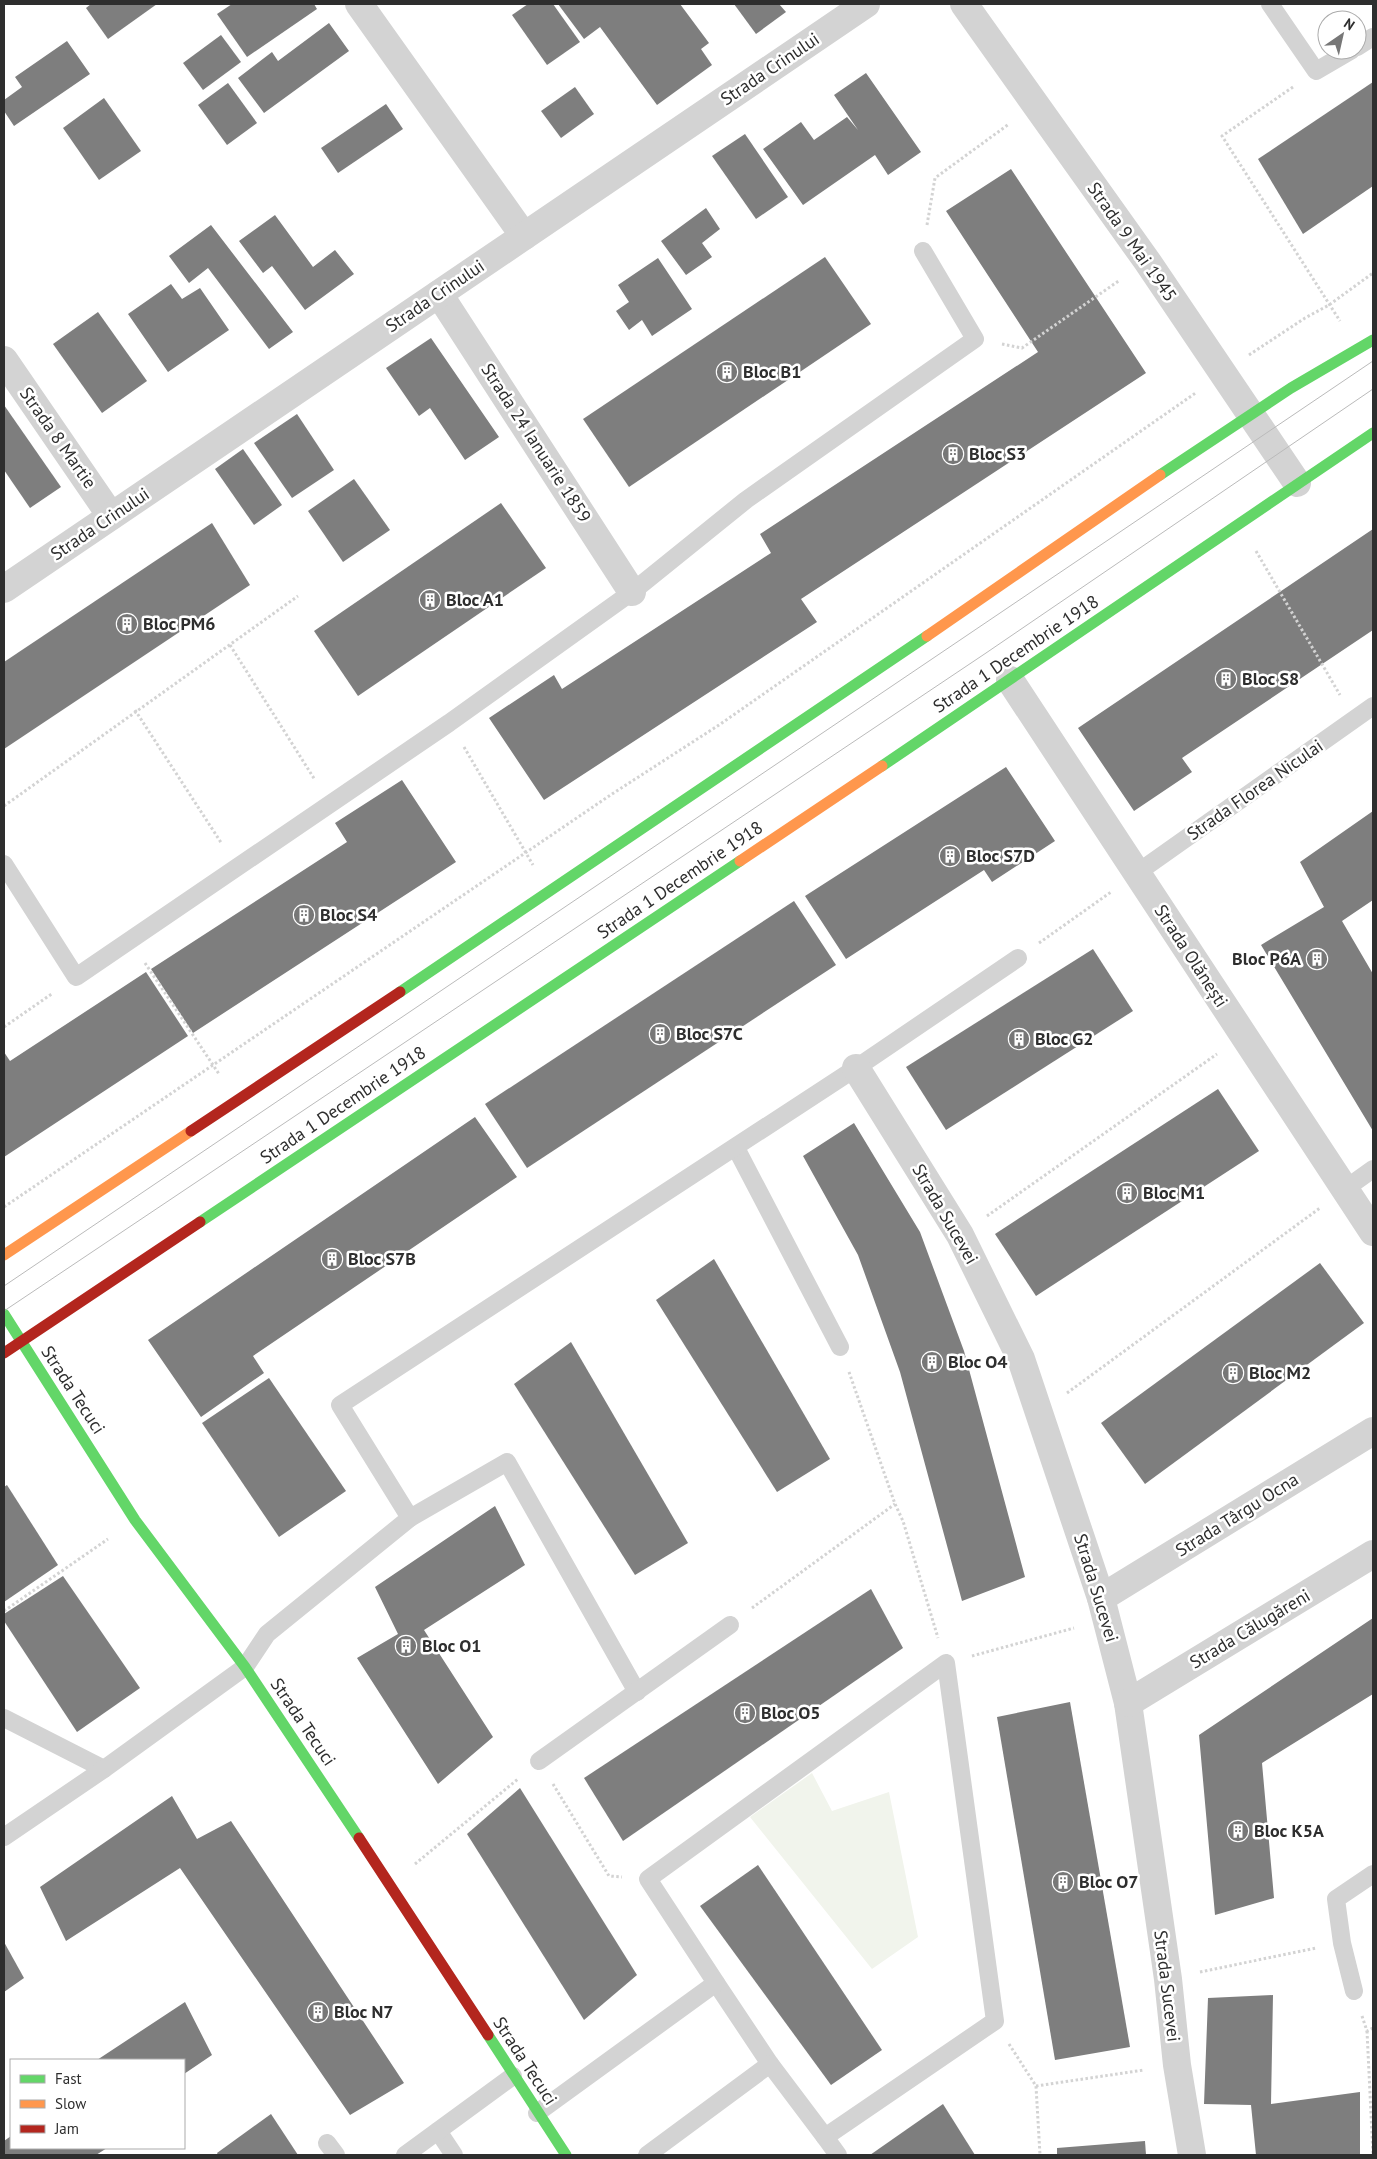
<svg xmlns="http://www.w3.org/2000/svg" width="1377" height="2159" viewBox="0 0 1377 2159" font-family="'PT Sans',sans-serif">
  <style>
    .green { fill: #f1f4ec }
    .building { fill: #7e7e7e }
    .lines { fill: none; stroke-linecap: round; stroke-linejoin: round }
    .path { stroke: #d3d3d3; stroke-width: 3; stroke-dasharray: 2.5 2.5; stroke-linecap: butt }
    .lane { stroke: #d3d3d3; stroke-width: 18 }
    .street { stroke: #d3d3d3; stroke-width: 28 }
    .fast { stroke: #63d668; stroke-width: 11 }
    .slow { stroke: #ff974d; stroke-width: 11 }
    .jam { stroke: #b3261e; stroke-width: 11 }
    .tram { stroke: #bababa; stroke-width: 1 }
    .labels { text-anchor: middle; stroke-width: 5; stroke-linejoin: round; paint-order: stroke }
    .street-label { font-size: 18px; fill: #2e2e2e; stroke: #fff }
    .poi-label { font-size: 18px; font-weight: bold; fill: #2e2e2e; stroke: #fff; text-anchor: start }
  </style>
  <rect width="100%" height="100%" fill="#fff"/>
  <path class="green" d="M812,1773L832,1811L889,1792L918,1937L872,1969L750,1817Z"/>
  <g class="building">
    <path d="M91,4H157L108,39L86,8Z"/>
    <path d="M232,4H314L317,9L247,57L217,14Z"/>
    <path d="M528,4H553L580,42L547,65L512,15Z"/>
    <path d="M558,4H680L709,43L701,49L712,65L657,105L600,27L584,39Z"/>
    <path d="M734,4H779L786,12L756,34Z"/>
    <path d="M329,23L349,51L264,113L238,78L272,52L278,61Z"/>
    <path d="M221,35L241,62L203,90L183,63Z"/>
    <path d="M67,41L90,74L14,126L4,111V100L22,87L15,77Z"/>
    <path d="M866,73L921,152L888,175L875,155L803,205L763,149L801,122L814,140L847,117L858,130L834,95Z"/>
    <path d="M1373,82V186L1303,234L1258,159Z"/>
    <path d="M228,83L257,123L227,145L198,105Z"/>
    <path d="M575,87L594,114L561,138L541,111Z"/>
    <path d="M104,98L141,151L99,180L63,128Z"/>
    <path d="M386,104L403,129L338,173L321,148Z"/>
    <path d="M745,134L788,197L756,219L712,156Z"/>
    <path d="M1011,169L1146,373L801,599L817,622L544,800L489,718L554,675L562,689L771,553L760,534L1038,352L946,211Z"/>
    <path d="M706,208L720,229L702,243L712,257L686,275L661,241Z"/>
    <path d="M275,215L313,267L335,250L354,274L305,310L272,266L263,273L239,241Z"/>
    <path d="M211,225L293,332L269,349L208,268L189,283L169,256Z"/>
    <path d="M825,257L871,324L629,487L583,419Z"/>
    <path d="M658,258L692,309L652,336L642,320L629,330L616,311L629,302L618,285Z"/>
    <path d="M171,284L182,299L200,288L229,330L168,372L128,314Z"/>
    <path d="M98,312L147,381L102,413L53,344Z"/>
    <path d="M431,338L499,437L465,460L430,408L419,416L386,368Z"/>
    <path d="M4,405L61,487L30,508L4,470Z"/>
    <path d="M297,414L334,470L292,498L254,443Z"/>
    <path d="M243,449L282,505L254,525L215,469Z"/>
    <path d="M354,479L390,530L343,562L308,511Z"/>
    <path d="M501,503L546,568L358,696L314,631Z"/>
    <path d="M212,523L250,585L4,749V662Z"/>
    <path d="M1373,529V630L1182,758L1192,772L1134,811L1078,728Z"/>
    <path d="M1006,767L1055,841L992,882L984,870L846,959L805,896Z"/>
    <path d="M402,780L456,862L193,1033L151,969L347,842L335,823Z"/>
    <path d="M1373,811V900L1342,921L1373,974V1131L1261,945L1324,907L1300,862Z"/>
    <path d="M794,901L836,965L527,1168L485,1104Z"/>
    <path d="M1093,949L1133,1011L946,1130L906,1067Z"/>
    <path d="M146,972L188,1036L4,1157V1052L10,1061Z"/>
    <path d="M1218,1089L1259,1151L1036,1296L995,1234Z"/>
    <path d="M475,1117L517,1177L253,1356L264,1373L201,1417L148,1340Z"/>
    <path d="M854,1123L920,1232L964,1351L1025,1577L962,1601L900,1372L858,1255L803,1156Z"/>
    <path d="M714,1259L830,1459L777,1492L656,1300Z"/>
    <path d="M1320,1263L1364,1323L1145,1484L1101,1423Z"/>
    <path d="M571,1342L688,1543L635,1575L514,1384Z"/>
    <path d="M269,1378L346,1491L279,1537L202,1423Z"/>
    <path d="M7,1485L58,1565L4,1602V1487Z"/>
    <path d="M495,1506L525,1565L424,1630L493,1737L438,1784L357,1658L398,1634L375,1587Z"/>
    <path d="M63,1576L140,1688L77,1732L4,1621V1614Z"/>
    <path d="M871,1589L903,1648L623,1841L584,1778Z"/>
    <path d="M1373,1618V1694L1262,1763L1274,1898L1215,1915L1199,1735Z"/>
    <path d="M1070,1702L1130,2047L1055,2060L997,1717Z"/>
    <path d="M520,1788L637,1975L584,2020L467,1834Z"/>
    <path d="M172,1796L197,1839L231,1821L404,2083L350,2115L180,1868L66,1941L40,1887Z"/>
    <path d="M758,1865L882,2050L831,2085L700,1906Z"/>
    <path d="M4,1942L24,1978L4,1992Z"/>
    <path d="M1273,1995L1271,2104L1360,2092V2155H1256L1251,2105L1204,2104L1208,1998Z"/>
    <path d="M185,2002L212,2055L184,2074V2060H97Z"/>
    <path d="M943,2104L975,2155H870Z"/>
    <path d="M271,2114L298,2155H218L217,2153Z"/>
    <path d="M11,2136V2148H107L96,2155H4V2141Z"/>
    <path d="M1145,2141L1146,2155H1057V2148Z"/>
  </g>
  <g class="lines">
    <g class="path">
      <path d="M1293,87L1222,136L1340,321"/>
      <path d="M927,225L935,178L1009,124"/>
      <path d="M1002,344L1022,348L1120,280"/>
      <path d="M1249,355L1305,318L1329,305L1373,273"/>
      <path d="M1256,551L1340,695"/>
      <path d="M230,645L315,780"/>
      <path d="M135,710L222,844"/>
      <path d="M464,747L533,865"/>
      <path d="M4,806L298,596"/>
      <path d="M1039,943L1111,892"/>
      <path d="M145,963L219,1074"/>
      <path d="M4,1027L53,993"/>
      <path d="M4,1207L612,794L719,725L1197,392"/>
      <path d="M987,1216L1217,1054"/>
      <path d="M849,1372L895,1504L903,1521L938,1638"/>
      <path d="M1067,1393L1320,1208"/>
      <path d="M752,1608L895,1504"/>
      <path d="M4,1611L108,1539"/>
      <path d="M972,1656L1074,1628"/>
      <path d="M553,1784L609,1876L622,1877"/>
      <path d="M415,1864L518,1779"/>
      <path d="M1200,1972L1316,1948"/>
      <path d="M1362,2016L1367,2031L1373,2028"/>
      <path d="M1367,2031L1373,2155"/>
      <path d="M1009,2044L1036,2086L1040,2155"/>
      <path d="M1036,2086L1144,2070"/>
    </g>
    <g class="lane">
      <path d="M1270,4L1316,71L1352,50"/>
      <path d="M1357,47L1373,37"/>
      <path d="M4,864L76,977L449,723L632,592L746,500L975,339L923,251"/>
      <path d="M1137,873L1373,706"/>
      <path d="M736,1148L840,1347"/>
      <path d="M1345,1189L1373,1169"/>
      <path d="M410,1518L507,1462L637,1692"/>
      <path d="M4,1718L104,1769"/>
      <path d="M539,1761L730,1625"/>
      <path d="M4,1837L104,1769L245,1667L267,1634L410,1518L340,1405L856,1068L1018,958"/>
      <path d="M716,1983L770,2064"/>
      <path d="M1354,1991L1342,1943L1336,1899L1373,1874"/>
      <path d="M537,2113L716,1983L648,1879L946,1663L995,2021L825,2137L770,2064L647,2155"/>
      <path d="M438,2131L454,2155"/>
      <path d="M825,2137L838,2155"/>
      <path d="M327,2143L336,2155"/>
      <path d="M405,2155L513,2076"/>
    </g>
    <g class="street">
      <path d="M359,4L524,236"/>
      <path d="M964,4L1147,261L1297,483"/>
      <path d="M439,294L632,592"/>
      <path d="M4,360L111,516"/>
      <path d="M4,589L866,4"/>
      <path d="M1010,680L1373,1232"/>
      <path d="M856,1068L960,1235L1021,1359L1101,1598L1128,1703L1168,1979L1177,2065L1192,2155"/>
      <path d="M1101,1598L1373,1431"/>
      <path d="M1128,1703L1373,1554"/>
    </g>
    <g class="fast">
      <path d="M1160,475L1291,388L1373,340"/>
      <path d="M882,766L1373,433"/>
      <path d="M400,992L927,636"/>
      <path d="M200,1222L740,861"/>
      <path d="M4,1314L135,1520L245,1667L359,1838"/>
      <path d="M488,2035L566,2155"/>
    </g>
    <g class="slow">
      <path d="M927,636L1160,475"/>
      <path d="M740,861L882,766"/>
      <path d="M4,1255L191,1131"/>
    </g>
    <g class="jam">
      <path d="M191,1131L400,992"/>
      <path d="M4,1353L200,1222"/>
      <path d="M359,1838L488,2035"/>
    </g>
    <g class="tram">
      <path d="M4,1286L1373,361"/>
      <path d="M4,1311L986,653L1373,389"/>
    </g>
  </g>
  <defs>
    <g id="building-disc" transform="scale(1.125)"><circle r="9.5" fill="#777" stroke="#fff"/><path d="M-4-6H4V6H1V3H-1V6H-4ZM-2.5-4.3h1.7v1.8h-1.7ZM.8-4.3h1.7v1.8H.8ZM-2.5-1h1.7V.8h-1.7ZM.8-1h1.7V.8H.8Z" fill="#fff"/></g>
  </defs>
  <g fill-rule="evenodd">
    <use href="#building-disc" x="727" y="372"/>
    <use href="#building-disc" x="953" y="454"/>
    <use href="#building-disc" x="430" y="600"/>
    <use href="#building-disc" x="127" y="624"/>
    <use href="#building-disc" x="1226" y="679"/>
    <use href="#building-disc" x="950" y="856"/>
    <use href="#building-disc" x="304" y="915"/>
    <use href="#building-disc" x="1317" y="959"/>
    <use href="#building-disc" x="660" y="1034"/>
    <use href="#building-disc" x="1019" y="1039"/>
    <use href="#building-disc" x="1127" y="1193"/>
    <use href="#building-disc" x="332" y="1259"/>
    <use href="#building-disc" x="932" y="1362"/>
    <use href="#building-disc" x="1233" y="1373"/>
    <use href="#building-disc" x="406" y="1646"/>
    <use href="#building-disc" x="745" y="1713"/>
    <use href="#building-disc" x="1238" y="1831"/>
    <use href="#building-disc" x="1063" y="1882"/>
    <use href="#building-disc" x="318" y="2012"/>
  </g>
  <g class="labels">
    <g class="street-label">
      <text transform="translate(770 69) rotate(-34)" y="6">Strada Crinului</text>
      <text transform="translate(1132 242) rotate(55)" y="6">Strada 9 Mai 1945</text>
      <text transform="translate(435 296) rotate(-34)" y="6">Strada Crinului</text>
      <text transform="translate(58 438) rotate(55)" y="6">Strada 8 Martie</text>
      <text transform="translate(536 443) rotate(57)" y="6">Strada 24 Ianuarie 1859</text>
      <text transform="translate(100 524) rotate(-34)" y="6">Strada Crinului</text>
      <text transform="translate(1016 654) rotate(-34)" y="6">Strada 1 Decembrie 1918</text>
      <text transform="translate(1255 790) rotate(-35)" y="6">Strada Florea Niculai</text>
      <text transform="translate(680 880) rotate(-34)" y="6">Strada 1 Decembrie 1918</text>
      <text transform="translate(1191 956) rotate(57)" y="6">Strada Olănești</text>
      <text transform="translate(343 1105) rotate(-34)" y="6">Strada 1 Decembrie 1918</text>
      <text transform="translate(945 1214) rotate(60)" y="6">Strada Sucevei</text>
      <text transform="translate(73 1390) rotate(57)" y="6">Strada Tecuci</text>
      <text transform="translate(1237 1515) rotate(-32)" y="6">Strada Târgu Ocna</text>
      <text transform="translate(1096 1588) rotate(73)" y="6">Strada Sucevei</text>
      <text transform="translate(1250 1629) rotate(-31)" y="6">Strada Călugăreni</text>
      <text transform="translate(303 1722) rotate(56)" y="6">Strada Tecuci</text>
      <text transform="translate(1167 1986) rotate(83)" y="6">Strada Sucevei</text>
      <text transform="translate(525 2061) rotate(57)" y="6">Strada Tecuci</text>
    </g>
    <g class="poi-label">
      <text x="743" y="378">Bloc B1</text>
      <text x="969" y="460">Bloc S3</text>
      <text x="446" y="606">Bloc A1</text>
      <text x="143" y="630">Bloc PM6</text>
      <text x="1242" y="685">Bloc S8</text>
      <text x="966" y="862">Bloc S7D</text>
      <text x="320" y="921">Bloc S4</text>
      <text x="1301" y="965" text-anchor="end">Bloc P6A</text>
      <text x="676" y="1040">Bloc S7C</text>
      <text x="1035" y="1045">Bloc G2</text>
      <text x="1143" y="1199">Bloc M1</text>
      <text x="348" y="1265">Bloc S7B</text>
      <text x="948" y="1368">Bloc O4</text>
      <text x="1249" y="1379">Bloc M2</text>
      <text x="422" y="1652">Bloc O1</text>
      <text x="761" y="1719">Bloc O5</text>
      <text x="1254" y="1837">Bloc K5A</text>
      <text x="1079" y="1888">Bloc O7</text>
      <text x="334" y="2018">Bloc N7</text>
    </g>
  </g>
  <rect width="1377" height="2159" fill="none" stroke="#2e2e2e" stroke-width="10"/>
  <rect x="10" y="2059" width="175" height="90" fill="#ffffff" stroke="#ababab"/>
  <rect x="20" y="2075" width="25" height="8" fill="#63d668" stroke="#ababab"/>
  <text x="55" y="2084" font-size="15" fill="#2e2e2e">Fast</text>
  <rect x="20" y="2100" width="25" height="8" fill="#ff974d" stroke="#ababab"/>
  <text x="55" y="2109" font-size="15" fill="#2e2e2e">Slow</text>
  <rect x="20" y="2125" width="25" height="8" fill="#b3261e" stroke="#ababab"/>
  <text x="55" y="2134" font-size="15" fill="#2e2e2e">Jam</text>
  <g transform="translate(1342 35) rotate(34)"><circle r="24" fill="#ffffff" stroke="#ababab"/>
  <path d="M0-4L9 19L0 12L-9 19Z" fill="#777777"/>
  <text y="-8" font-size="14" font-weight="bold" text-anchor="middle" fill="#2e2e2e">N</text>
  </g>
</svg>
